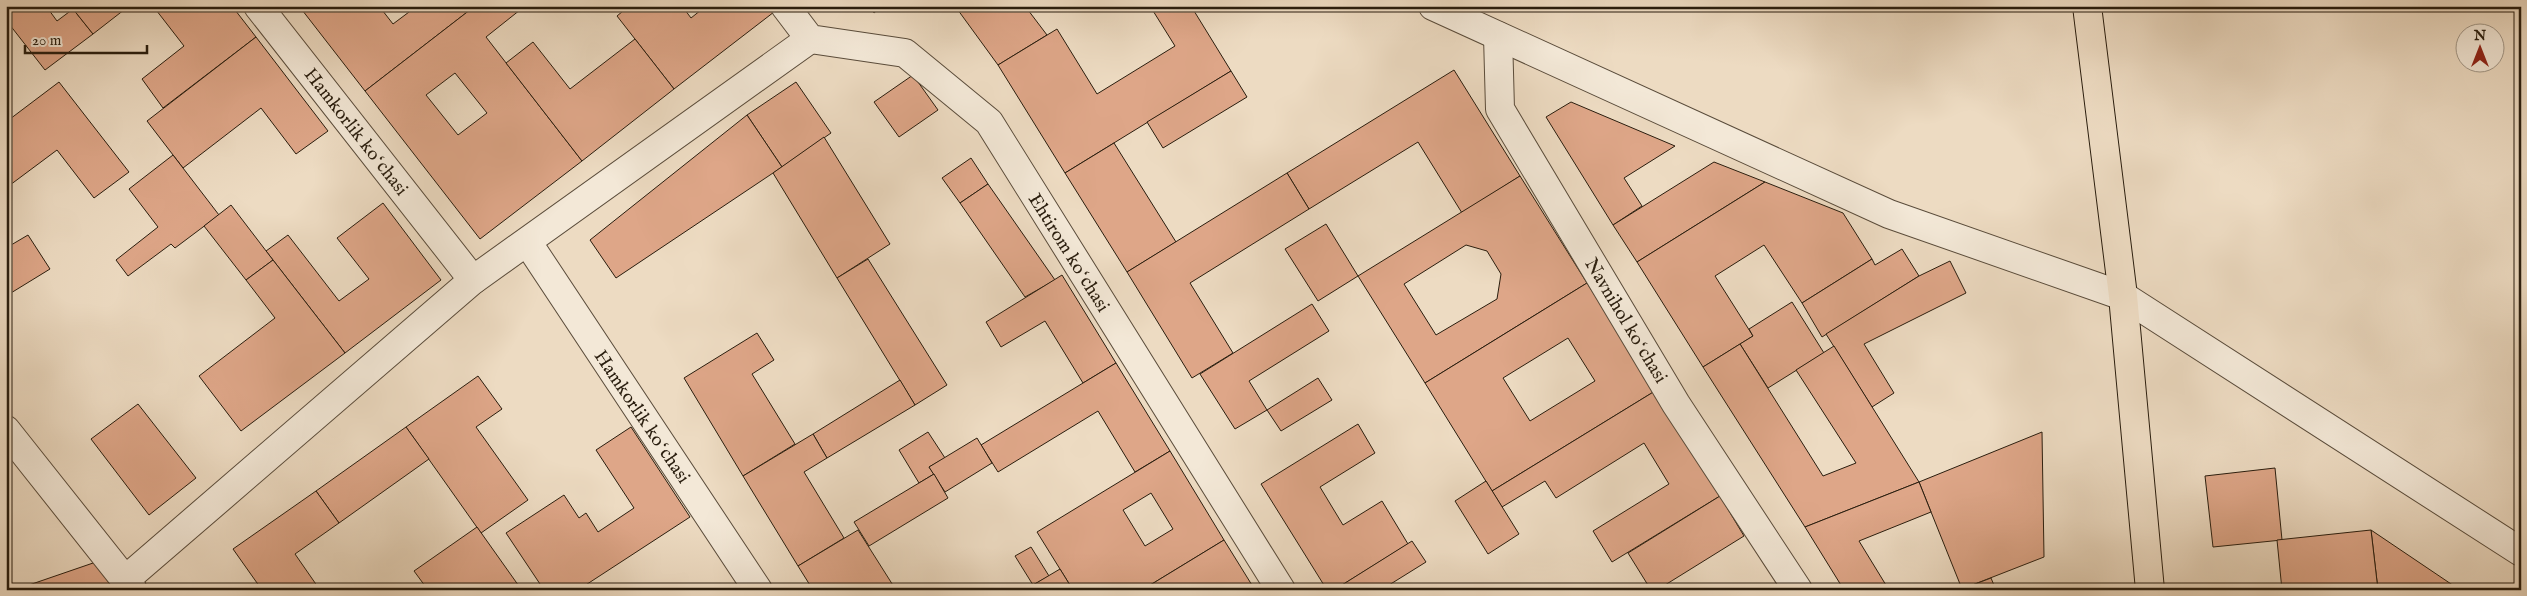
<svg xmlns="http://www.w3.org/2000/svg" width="2527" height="596" viewBox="0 0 2527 596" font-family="'IM FELL English',serif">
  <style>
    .building { fill: #dea688; stroke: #291d0e; fill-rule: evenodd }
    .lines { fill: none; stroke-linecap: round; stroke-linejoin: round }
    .minor-casing { stroke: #5a4c3b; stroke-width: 30 }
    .major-casing { stroke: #291d0e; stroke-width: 30 }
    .minor { stroke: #f3e8d7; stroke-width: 28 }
    .major { stroke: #eddbc2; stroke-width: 28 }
    .labels { text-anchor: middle; stroke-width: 4; stroke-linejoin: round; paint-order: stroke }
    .street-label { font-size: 19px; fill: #291d0e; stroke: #f3e8d7 }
  </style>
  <rect width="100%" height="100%" fill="#eddbc2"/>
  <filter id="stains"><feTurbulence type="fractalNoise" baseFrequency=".004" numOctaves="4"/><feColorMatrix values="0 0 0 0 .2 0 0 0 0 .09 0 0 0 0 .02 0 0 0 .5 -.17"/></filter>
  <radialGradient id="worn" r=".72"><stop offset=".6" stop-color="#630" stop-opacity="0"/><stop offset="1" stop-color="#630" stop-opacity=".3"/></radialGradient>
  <g class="building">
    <path d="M6,6H46L57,21L73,9L93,34L45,70L6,20Z"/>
    <path d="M77,6H129L93,34L73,9Z"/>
    <path d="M153,6H232L256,37L163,108L142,79L184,46Z"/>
    <path d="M299,6H379L393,24L417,6H475L365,91Z"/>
    <path d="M475,6H525L486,37L582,161L480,239L365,91ZM455,73L487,113L458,135L426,95Z"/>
    <path d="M629,6H682L691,18L706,6H769L774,12L674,89L617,16Z"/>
    <path d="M869,6H882L874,13Z"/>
    <path d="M955,6H1025L1047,35L998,65Z"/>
    <path d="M1150,6H1191L1231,71L1065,173L998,65L1057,29L1097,94L1175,46Z"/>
    <path d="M256,37L328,131L296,154L261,108L183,168L147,121Z"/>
    <path d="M635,39L674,89L582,161L506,63L533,42L570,89Z"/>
    <path d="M1454,70L1520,176L1462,213L1418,142L1309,209L1287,173Z"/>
    <path d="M1231,71L1247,97L1163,148L1147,122Z"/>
    <path d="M913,75L938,110L899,137L874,102Z"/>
    <path d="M59,82L129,172L94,198L57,150L6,188V122Z"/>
    <path d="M796,82L831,133L782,167L747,115Z"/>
    <path d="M1571,102L1675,146L1624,178L1642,206L1613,225L1546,117Z"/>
    <path d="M747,115L782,167L616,278L590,240Z"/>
    <path d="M824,137L890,244L837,278L773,173Z"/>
    <path d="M1114,143L1176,242L1127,272L1065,173Z"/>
    <path d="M173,155L219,215L175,248L171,244L128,276L116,260L158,227L129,189Z"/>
    <path d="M971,158L988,184L960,203L942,178Z"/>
    <path d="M1714,162L1765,182L1637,262L1613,225Z"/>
    <path d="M1287,173L1309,209L1190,283L1233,353L1192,378L1127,272Z"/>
    <path d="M1520,176L1587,283L1425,383L1358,276ZM1466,245L1487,251L1501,274L1497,299L1436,335L1404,284Z"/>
    <path d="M1765,182L1843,213L1872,259L1802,303L1764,245L1715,276L1753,336L1703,367L1637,262Z"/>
    <path d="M988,184L1055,280L1025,297L960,203Z"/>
    <path d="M383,203L441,280L345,353L266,251L288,235L339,301L369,279L337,238Z"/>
    <path d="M231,205L273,260L246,280L204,226Z"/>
    <path d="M1326,224L1358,276L1318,301L1285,249Z"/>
    <path d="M28,235L50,269L6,296V248Z"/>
    <path d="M1902,249L1919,276L1822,337L1802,303L1872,259L1875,265Z"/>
    <path d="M868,259L947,385L915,405L837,278Z"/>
    <path d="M273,260L345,353L241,431L199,376L275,318L246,280Z"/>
    <path d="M1950,261L1966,293L1864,344L1894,393L1872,407L1826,334L1919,276Z"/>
    <path d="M1062,275L1116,363L1083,383L1045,321L1001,347L986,322Z"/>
    <path d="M1587,283L1655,391L1492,491L1425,383ZM1568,338L1595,381L1530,421L1503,378Z"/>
    <path d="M1792,302L1824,353L1768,388L1740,344L1753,336L1749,329Z"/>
    <path d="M1312,304L1329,331L1249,381L1267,410L1235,429L1200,374Z"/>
    <path d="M757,333L774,360L752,374L795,444L743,476L684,378Z"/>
    <path d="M1740,344L1823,476L1856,463L1796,370L1834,346L1919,482L1805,527L1703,367Z"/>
    <path d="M1116,363L1170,451L1135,472L1098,411L998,472L981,445Z"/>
    <path d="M478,376L502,409L476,427L528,500L481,533L406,427Z"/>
    <path d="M1318,378L1332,400L1281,431L1267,410Z"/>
    <path d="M900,380L915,405L827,458L813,434Z"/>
    <path d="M1655,391L1720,496L1612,562L1593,531L1669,484L1644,443L1556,498L1545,481L1502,507L1492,491Z"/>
    <path d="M138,404L196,478L149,515L91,439Z"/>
    <path d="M1358,424L1375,453L1320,487L1343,525L1382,501L1408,544L1334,590H1327L1261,484Z"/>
    <path d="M406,427L429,459L339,523L316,491Z"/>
    <path d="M631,427L690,517L578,590H544L506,533L564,495L579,518L586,513L598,532L634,508L596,450Z"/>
    <path d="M928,432L945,458L929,467L934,474L919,483L899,450Z"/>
    <path d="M2042,432L2044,557L1962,589L1919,482Z"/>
    <path d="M813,434L827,458L804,472L844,538L798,566L743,476Z"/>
    <path d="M977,438L992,463L945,492L929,467Z"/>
    <path d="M1170,451L1224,540L1142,590H1073L1037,532ZM1151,493L1173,529L1145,546L1123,510Z"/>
    <path d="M2275,468L2282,540L2213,547L2205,476Z"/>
    <path d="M934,474L948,498L869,546L854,522Z"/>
    <path d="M1486,481L1519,534L1488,554L1455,501Z"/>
    <path d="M1919,482L1931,512L1859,541L1889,590H1844L1805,527Z"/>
    <path d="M316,491L339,523L295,554L320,590H262L233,549Z"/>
    <path d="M1720,496L1744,536L1657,590H1651L1628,553Z"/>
    <path d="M477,527L521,589L428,590L414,571Z"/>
    <path d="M858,530L896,590H813L798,566Z"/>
    <path d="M2371,530L2460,590H2378Z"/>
    <path d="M2371,530L2378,590H2282L2277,540Z"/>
    <path d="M1224,540L1255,590H1142Z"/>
    <path d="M1412,541L1426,562L1381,590H1334Z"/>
    <path d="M1031,547L1049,576L1033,585L1015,556Z"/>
    <path d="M96,562L114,583L93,590H31L29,585Z"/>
    <path d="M1060,569L1073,590H1036L1033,585Z"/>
    <path d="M1991,578L1996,590H1960L1962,589Z"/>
  </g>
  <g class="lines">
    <g class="minor-casing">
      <g id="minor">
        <path d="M258,6L473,280"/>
        <path d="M785,6L810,39L905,53L989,122L1281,590"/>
        <path d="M1433,6L1889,214L2123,296L2521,552"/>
        <path d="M1498,36L1500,109L1676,404L1798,590"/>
        <path d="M528,243L758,590"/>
        <path d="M6,430L133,590"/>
        <path d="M125,580L473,280L810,39"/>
      </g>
    </g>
    <g class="major-casing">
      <path id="major" d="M2087,6L2123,296L2150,590"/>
    </g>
    <use href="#minor" class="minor"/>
    <use href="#major" class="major"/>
  </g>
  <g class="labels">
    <g class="street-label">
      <text transform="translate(357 131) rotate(52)" y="7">Hamkorlik koʻchasi</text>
      <text transform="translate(1070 252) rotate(58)" y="7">Ehtirom koʻchasi</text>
      <text transform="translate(1627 320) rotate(59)" y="7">Navnihol koʻchasi</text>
      <text transform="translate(643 416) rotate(56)" y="7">Hamkorlik koʻchasi</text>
    </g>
  </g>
  <rect width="2527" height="596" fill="none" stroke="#eddbc2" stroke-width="25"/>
  <rect x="8" y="8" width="2512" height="581" fill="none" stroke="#291d0e" stroke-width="2.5"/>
  <rect x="12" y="12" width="2502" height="571" fill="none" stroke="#291d0e"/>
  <g transform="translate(2480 48)"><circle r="24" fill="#f3e8d7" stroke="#a29787"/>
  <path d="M0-4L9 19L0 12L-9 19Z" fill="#8f2418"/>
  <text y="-8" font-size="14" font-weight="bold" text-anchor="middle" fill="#291d0e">N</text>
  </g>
  <path d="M25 45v8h122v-8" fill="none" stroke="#291d0e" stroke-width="2.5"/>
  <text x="32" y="45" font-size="15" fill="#291d0e" stroke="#f3e8d7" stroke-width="4" paint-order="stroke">20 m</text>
  <rect width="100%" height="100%" filter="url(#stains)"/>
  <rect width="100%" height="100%" fill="url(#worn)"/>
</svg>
